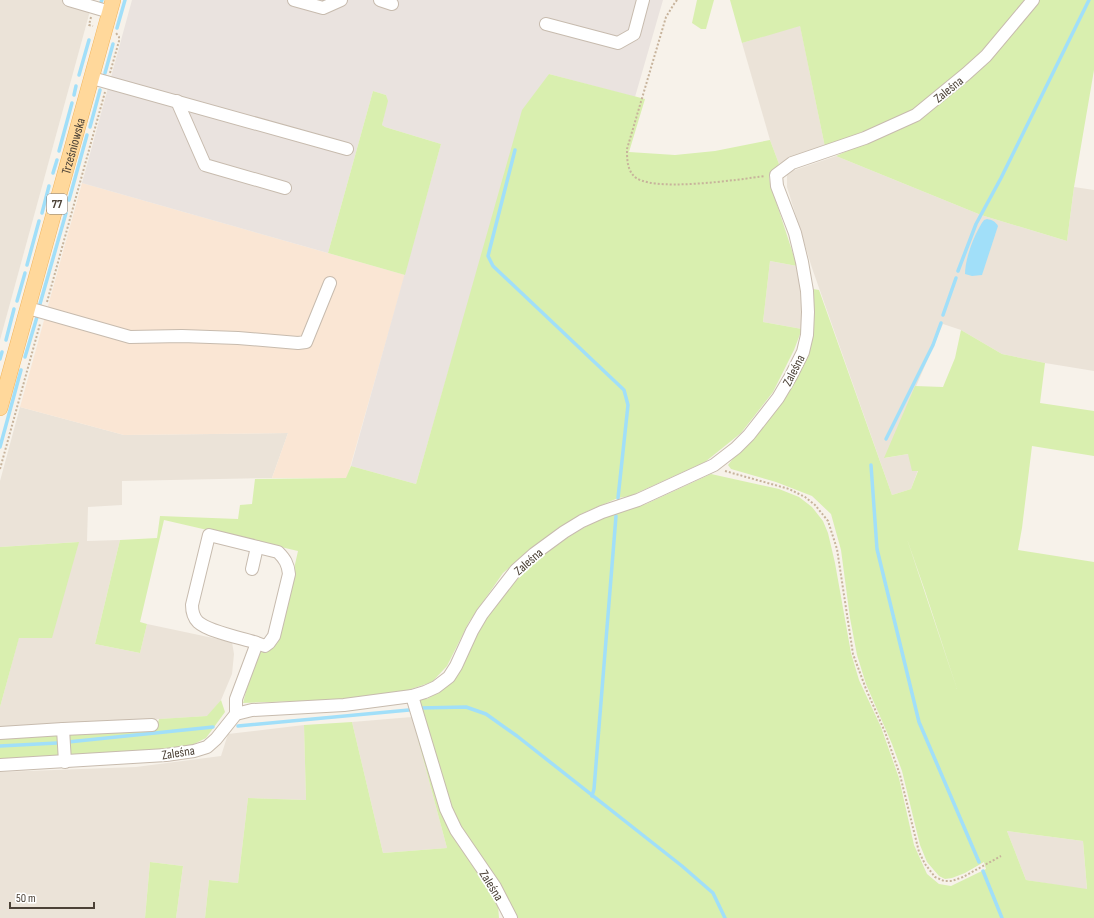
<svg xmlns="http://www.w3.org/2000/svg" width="1094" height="918" viewBox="0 0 1094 918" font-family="'Sofia Sans Condensed',sans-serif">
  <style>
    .residential { fill: #ebe3d8 }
    .commercial { fill: #fae6d4 }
    .industrial { fill: #eae3df }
    .green { fill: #d9efaf; fill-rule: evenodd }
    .water { fill: #a1dff9 }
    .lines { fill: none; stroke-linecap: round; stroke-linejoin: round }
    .stream { stroke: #a1dff9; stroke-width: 3.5 }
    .minor-casing { stroke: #c7bbae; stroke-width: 14 }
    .major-casing { stroke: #f2b55d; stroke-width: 16 }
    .path { stroke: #c7b39b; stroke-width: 2; stroke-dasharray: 2 2; stroke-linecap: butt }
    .minor { stroke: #fff; stroke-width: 12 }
    .major { stroke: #ffd89b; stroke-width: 15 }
    .labels { text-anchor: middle; stroke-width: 3.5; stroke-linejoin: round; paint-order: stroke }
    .shield { fill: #fff; stroke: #827b73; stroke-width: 1 }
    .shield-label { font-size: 12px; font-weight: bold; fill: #4c4237 }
    .street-label { font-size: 13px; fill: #4c4237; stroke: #fff }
  </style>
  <rect width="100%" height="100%" fill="#f7f2ea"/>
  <g class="residential">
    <path d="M0,0H93L0,340Z"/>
    <path d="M800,25L825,147L779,164L770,140L742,43Z"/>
    <path d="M836,156L981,215L1067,241L1074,187L1094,190V371L1045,363L1002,354L961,330L943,324L885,458L908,454L918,470L911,489L892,495L812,268L787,187V175L792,171Z"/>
    <path d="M770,261L797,266L800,284L802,329L763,322Z"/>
    <path d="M20,407L124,435L288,433L272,478L122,481V505L88,507L87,541L120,540L95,644L140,653L147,624L232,642L234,654L232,674L221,700L208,716L0,729V707L19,637L78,542L0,547V481Z"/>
    <path d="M412,717L447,848L383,853L352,722Z"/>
    <path d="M304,725L306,800L248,798L238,883L209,880L205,918H176L183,866L150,862L145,918H0V772L136,767L221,756L228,734Z"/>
    <path d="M1007,831L1083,841L1087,890L1026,880Z"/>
  </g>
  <path class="commercial" d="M82,183L405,275L347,478H272L288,433L124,435L20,407Z"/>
  <path class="industrial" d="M132,0H663L635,97L549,74L455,348L416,484L351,466L441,144L385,127L382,125L387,101L386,95L373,91L328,253L82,183Z"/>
  <g class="green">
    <path d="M697,0H714L706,29H701L692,23Z"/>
    <path d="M730,0H1026L991,41L965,68L909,113L825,147L800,26L742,43Z"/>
    <path d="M1039,0H1094V70L1074,187L1067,241L981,215L836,156L920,118L984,66Z"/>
    <path d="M549,74L645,99L629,152L675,155L715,151L770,140L779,164L769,176L770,183L797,266L770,261L763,322L802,329L794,350L773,392L741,433L705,462L630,496L618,498L581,514L534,546L503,573L469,622L447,666L432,682L399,693L330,700L243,703L260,640L277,644L298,551L164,520L140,622L147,624L140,653L95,644L120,540L157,538L160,516L238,519L240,505L252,504L255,479L346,478L351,466L416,484L522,110Z"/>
    <path d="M373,91L386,95L388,101L382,125L385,127L441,144L405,275L328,253Z"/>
    <path d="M813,289L819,290L892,495L911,489L918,471H912L908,454L884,458L915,386L943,387L955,358L961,330L1002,354L1045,363L1040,403L1094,411V456L1032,446L1022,528L1018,550L1094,562V918H515L463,836L447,803L419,702L420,699H427L439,691L499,598L541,555L575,533L608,514L646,504L711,474L779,489L799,497L812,507L823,521L828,533L835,563L851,653L859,680L881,727L899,778L914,845L927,874L939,884L951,886L986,869L984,862L965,873L952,878L945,879L939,876L927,862L920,845L902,771L892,744L866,684L857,655L850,618L841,550L831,514L812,496L776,482L731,469L728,465L795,378L810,292ZM907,539L925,591L957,689ZM1007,831L1083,841L1087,889L1026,880Z"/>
    <path d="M79,542L52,638H19L0,707V547Z"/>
    <path d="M221,700L225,712L206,738L190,746L168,750L0,759V737L157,726L159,719L207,716Z"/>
    <path d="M415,716L440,801L492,888L498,905L499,918H205L209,880L238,883L248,798L306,800L304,725L352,722L383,853L447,848L412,717Z"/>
    <path d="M150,862L183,866L176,918H145Z"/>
  </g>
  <path class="water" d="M987,219C992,220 995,221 998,226L982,275L972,276L965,274C965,258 975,232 984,220Z"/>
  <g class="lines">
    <g class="stream">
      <path d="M101,2L102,0"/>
      <path d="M117,28L125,0"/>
      <path d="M105,73L113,44"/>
      <path d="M79,75L89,40"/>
      <path d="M74,95L76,86"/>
      <path d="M90,127L100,90"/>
      <path d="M515,150L488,256L493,266L624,390L628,405L618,498"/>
      <path d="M59,151L72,103"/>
      <path d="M53,173L57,160"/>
      <path d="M69,200L87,135"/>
      <path d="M42,213L49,186"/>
      <path d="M27,265L39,221"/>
      <path d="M958,271L976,224L1001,178L1089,0"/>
      <path d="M17,301L25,273"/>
      <path d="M40,304L66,213"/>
      <path d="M943,315L956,278"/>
      <path d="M6,340L14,309"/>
      <path d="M25,357L37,317"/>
      <path d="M0,359L2,352"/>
      <path d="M886,439L933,345L941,323"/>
      <path d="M0,447L21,370"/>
      <path d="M871,465L877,549L919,722L979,862"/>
      <path d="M420,708L466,707L486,714L517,736L682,866L713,893L725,918"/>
      <path d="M238,726L409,710"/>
      <path d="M68,742L213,727"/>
      <path d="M0,746L57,743"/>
      <path d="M592,796L594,789L616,516"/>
      <path d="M983,871L1002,918"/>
    </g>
    <g class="minor-casing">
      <g id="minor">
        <path d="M69,0L110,12"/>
        <path d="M294,0L323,8L341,0"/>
        <path d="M380,0L392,4"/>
        <path d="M546,24L618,43L634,34L643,0"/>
        <path d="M92,78L347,149"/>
        <path d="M177,101L205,165L285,188"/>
        <path d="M28,308L130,337L182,336L238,338L298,343L306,342L330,283"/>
        <path d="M252,569L257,547"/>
        <path d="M412,696L446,809L456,830L495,887L511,918"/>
        <path d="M236,714V699L257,643C242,638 209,632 198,622C193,617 192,612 192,605L209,535L278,552C285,559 288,564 289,574L274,636L269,643L265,646L257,643"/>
        <path d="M63,729L152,725"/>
        <path d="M0,733L63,729L65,762"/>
        <path d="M0,765L166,755L194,751L207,747L216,739L236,714L252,710L344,705L412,696L425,692L436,687L449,677L456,666L472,631L482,614L516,570L534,554L564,532L582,521L602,512L638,500L714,465L736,448L749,435L778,398L791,376L803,352L807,335L808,312L807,291L802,262L795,233L777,186L776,175L792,163L865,138L916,115L966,74L986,56L1033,0"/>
      </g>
    </g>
    <g class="major-casing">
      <g id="major">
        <path id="s1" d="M0,408L113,0"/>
      </g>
    </g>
    <g class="path">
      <path d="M677,0L674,4L666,17L627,149C627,158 627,168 633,175C647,194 742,179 765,176"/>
      <path d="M91,17L89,25L93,26"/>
      <path d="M110,73L119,41V37L116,33"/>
      <path d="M47,302L105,92"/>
      <path d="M0,469L40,324"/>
      <path d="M725,471L789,489L805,497L815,505L828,521L837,549L853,654L866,689L885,732L900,775L919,852L925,864L935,877L944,881H952L963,877L1001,856"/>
    </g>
    <use href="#minor" class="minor"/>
    <use href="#major" class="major"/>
  </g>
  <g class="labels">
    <rect class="shield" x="47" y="194" width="20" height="20" rx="3"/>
    <g class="shield-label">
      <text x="57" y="208">77</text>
    </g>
    <g class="street-label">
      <text transform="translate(948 89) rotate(-39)" y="5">Zaleśna</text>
      <text dy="5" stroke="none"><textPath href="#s1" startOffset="272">Trześniowska</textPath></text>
      <text transform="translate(793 370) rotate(-63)" y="5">Zaleśna</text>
      <text transform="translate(528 561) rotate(-41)" y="5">Zaleśna</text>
      <text transform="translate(178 752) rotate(-9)" y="5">Zaleśna</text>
      <text transform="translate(492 885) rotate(58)" y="5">Zaleśna</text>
    </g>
  </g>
  <path d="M10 902v6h84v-6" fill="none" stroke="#4c4237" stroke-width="2"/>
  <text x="16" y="902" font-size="12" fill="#4c4237" stroke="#ffffff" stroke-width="3" paint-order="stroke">50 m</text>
</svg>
